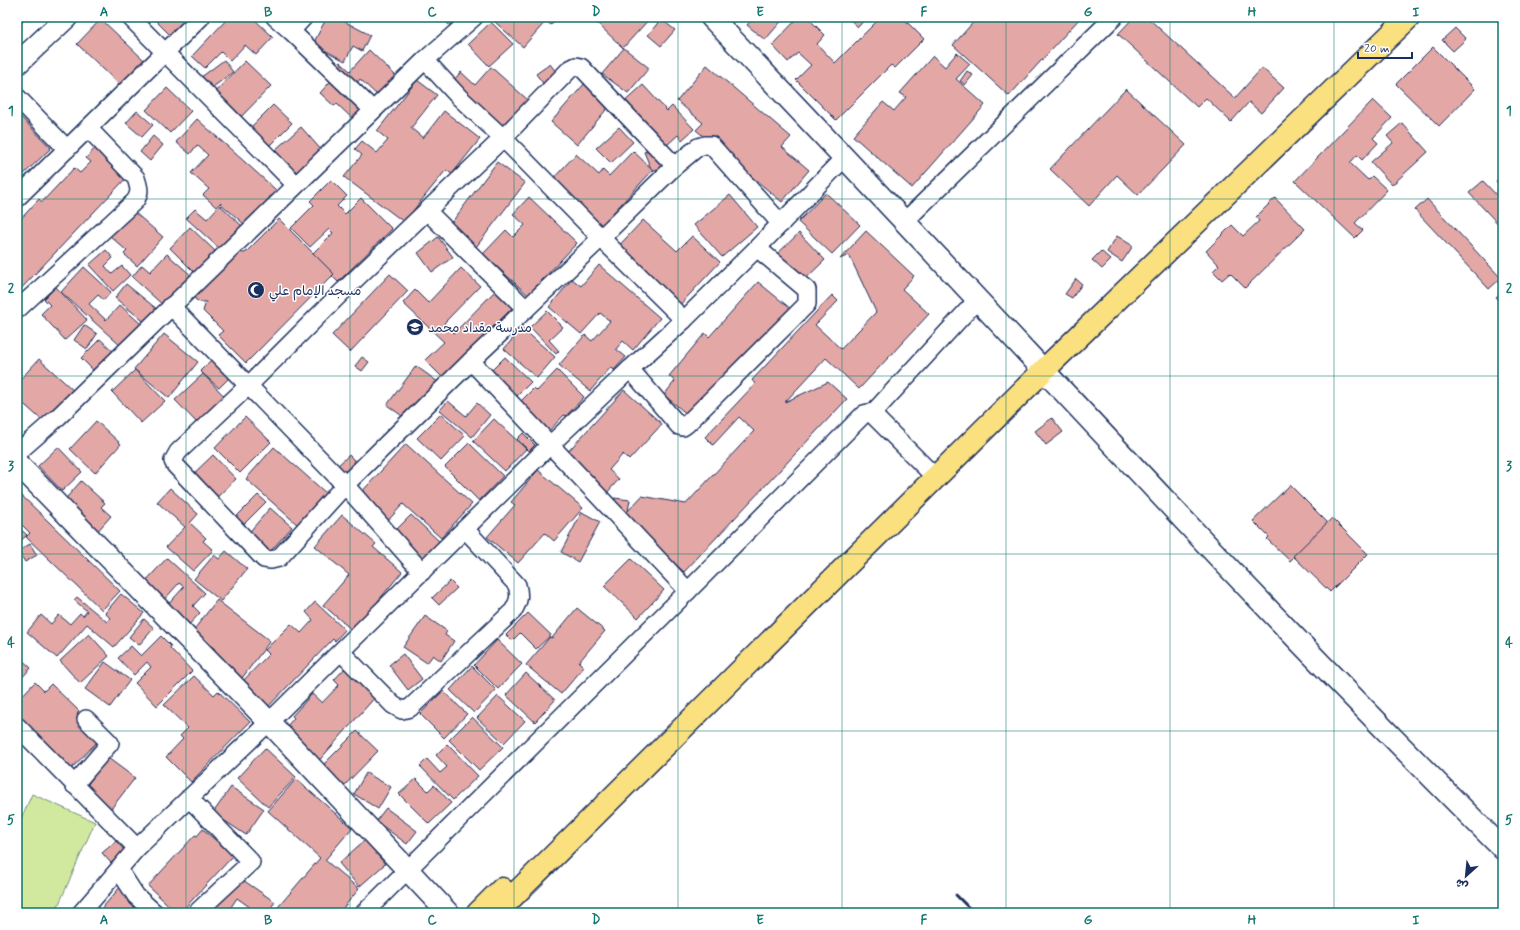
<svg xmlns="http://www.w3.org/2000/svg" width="1520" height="930" viewBox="0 0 1520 930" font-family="Mynerve,'Playpen Sans Arabic',sans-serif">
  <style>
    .green { fill: #d1e99f; stroke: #768c7e }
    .building { fill: #e3a8a5; stroke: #1b2f5e }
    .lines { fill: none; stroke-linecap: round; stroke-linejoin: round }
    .minor-casing { stroke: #1b2f5e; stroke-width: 20 }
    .tertiary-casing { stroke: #1b2f5e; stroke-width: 24 }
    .primary-casing { stroke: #1b2f5e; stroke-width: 25 }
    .minor { stroke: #fff; stroke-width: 17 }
    .tertiary { stroke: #fff; stroke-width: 21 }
    .primary { stroke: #fbe080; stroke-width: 22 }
    .rail { stroke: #1b2f5e; stroke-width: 3 }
    .grid { fill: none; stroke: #0f766e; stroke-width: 1; stroke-opacity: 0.55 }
    .labels { text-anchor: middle; stroke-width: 3; stroke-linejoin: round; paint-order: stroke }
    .poi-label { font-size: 13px; fill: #1b2f5e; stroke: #fff; text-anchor: start }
    .neatline { fill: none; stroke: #0f766e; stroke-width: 1.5 }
    .grid-label { font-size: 13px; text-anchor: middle; font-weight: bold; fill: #0f766e }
  </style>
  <rect width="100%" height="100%" fill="#fff"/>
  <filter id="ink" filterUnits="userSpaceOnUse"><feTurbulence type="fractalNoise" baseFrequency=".025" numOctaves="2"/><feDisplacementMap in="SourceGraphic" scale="8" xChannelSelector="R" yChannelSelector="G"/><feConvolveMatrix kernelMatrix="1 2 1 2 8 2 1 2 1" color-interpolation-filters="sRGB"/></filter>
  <g filter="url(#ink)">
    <path class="green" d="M32,794L95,822L55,913H17V828Z"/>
    <g class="building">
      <path d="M17,17H27L17,28Z"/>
      <path d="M152,17H188L170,35Z"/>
      <path d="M229,17H252L273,37L256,55L245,45L230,61L221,52L205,68L192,56Z"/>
      <path d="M327,17H336L370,35L362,51L353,46L345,61L313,44Z"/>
      <path d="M441,17H459L450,26Z"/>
      <path d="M500,17H558L551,25L546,21L523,47L495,22Z"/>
      <path d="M600,17H651L623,48L596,22Z"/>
      <path d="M754,17H785L765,40L747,25Z"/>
      <path d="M799,17H807L825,35L817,44L835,63L881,17H902L924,39L895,68L891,65L836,120L796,80L811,65L798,53L788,62L772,45Z"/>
      <path d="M847,17H867L858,27Z"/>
      <path d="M986,17H1081L1009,96L953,45L976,19L980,23Z"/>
      <path d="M1134,17H1147L1235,98L1262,68L1284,88L1261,113L1249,102L1231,122L1206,98L1197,107L1118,34Z"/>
      <path d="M101,19L145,61L121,86L77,44Z"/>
      <path d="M661,19L675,30L661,46L648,35Z"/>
      <path d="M491,22L513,44L489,66L468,44Z"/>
      <path d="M1455,28L1466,39L1453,51L1442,40Z"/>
      <path d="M1433,47L1475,89L1439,126L1396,84Z"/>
      <path d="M624,48L649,68L628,93L602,74Z"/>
      <path d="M369,50L396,76L378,96L360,79L357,83L374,99L354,120L337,104L334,106L320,93L336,75L331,71L340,62L350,71Z"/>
      <path d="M957,53L970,64L956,79L985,105L912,188L853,136L883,102L894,111L906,97L900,93L933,56L945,67Z"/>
      <path d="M224,60L233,72L209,90L200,78Z"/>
      <path d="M245,61L271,86L237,121L211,96Z"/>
      <path d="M550,64L559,76L545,86L536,74Z"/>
      <path d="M707,65L791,137L782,147L809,170L782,202L696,130L703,123L677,101Z"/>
      <path d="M491,67L529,101L504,129L452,82L461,72L475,85Z"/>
      <path d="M967,71L973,75L965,85L960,81Z"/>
      <path d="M417,80L437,95L411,128L423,138L444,111L480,139L452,174L446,170L404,222L344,177L362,155L355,149L362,141L377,153L388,140L377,131Z"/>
      <path d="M585,83L610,105L577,145L551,122Z"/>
      <path d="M643,85L667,111L672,106L694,129L682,140L678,135L667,145L648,124L643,129L621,105Z"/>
      <path d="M167,88L191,111L170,133L146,110Z"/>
      <path d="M1126,89L1186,145L1138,195L1117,175L1089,206L1050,169Z"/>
      <path d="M1373,100L1392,118L1373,138L1378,143L1362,160L1357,155L1350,163L1368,180L1372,176L1387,190L1355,223L1363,230L1355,238L1295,181Z"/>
      <path d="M273,105L292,123L270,145L251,127Z"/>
      <path d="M137,111L153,125L142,137L126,123Z"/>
      <path d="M17,113L51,148L24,174L17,166Z"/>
      <path d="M197,119L276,190L245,225L220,203L216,207L203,195L209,189L191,173L208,155L197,145L190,154L176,142Z"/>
      <path d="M1402,123L1428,152L1392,185L1371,162L1393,143L1387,136Z"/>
      <path d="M301,127L323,152L296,175L275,150Z"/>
      <path d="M619,127L633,142L611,163L596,148Z"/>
      <path d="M153,136L163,145L150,161L140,152Z"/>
      <path d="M99,144L130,174L17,293V223L39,199L42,202L74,168L80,173L91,162L86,158Z"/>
      <path d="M656,148L663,167L652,171L644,152Z"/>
      <path d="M633,151L653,170L596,231L552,180L576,154L599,175L603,170L609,176Z"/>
      <path d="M497,162L525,183L476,247L449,226Z"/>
      <path d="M1503,175V189L1496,181Z"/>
      <path d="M331,180L347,196L337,206L345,214L361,198L392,229L338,282L311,255L333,233L329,229L310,247L291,228L314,205L310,201Z"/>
      <path d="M1483,181L1503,202V229L1469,193Z"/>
      <path d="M826,193L860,225L832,254L798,222Z"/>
      <path d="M730,195L757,227L722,257L694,225Z"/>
      <path d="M529,197L577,243L528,295L483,254L506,230L513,237L525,225L513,214Z"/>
      <path d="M1275,198L1305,229L1245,288L1230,273L1222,280L1213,271L1219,265L1206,251L1232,225L1243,236L1259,221L1256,217Z"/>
      <path d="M1427,199L1501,278L1489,289L1415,210Z"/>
      <path d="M220,205L243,227L221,250L186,218L195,209L207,219Z"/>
      <path d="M133,211L163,237L137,266L124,254L127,251L110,236Z"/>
      <path d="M279,219L334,274L246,363L218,335L223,331L203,311L206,302H200L196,300L193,296L231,262V257L237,252L245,253Z"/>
      <path d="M643,220L677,251L692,236L720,262L676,309L613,252Z"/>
      <path d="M190,227L216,252L196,274L170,248Z"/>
      <path d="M866,231L914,276L902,289L929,314L859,389L826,358L785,402L828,382L847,399L684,572L622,514L614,498L630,500L628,511L642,496L686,504L754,431L739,417L713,445L705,437L755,384L752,380L832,295L838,301L815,325L841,349L876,312L849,255L840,259Z"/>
      <path d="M799,233L825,260L799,285L773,258Z"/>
      <path d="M1117,236L1133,246L1122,262L1107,252Z"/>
      <path d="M438,237L453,257L432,272L418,253Z"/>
      <path d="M106,250L113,258L105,266L112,274L122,266L130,275L113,291L89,265Z"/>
      <path d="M1101,251L1111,260L1102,269L1092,260Z"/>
      <path d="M167,254L193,277L165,307L132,277L142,265L150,272Z"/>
      <path d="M599,265L660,318L633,350L623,341L616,349L626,357L614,370L611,367L590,391L559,365L585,335L592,341L610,321L600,313L581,334L549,307L572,279L581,286Z"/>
      <path d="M84,267L111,292L104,300L98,295L89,304L106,320L120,305L142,325L122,347L61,292Z"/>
      <path d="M461,268L480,286L444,323L454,333L495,291L512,308L444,379L425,360L444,342L403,303L415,290L428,303Z"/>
      <path d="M390,274L408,291L350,352L332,335Z"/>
      <path d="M1076,279L1082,284L1072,298L1065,294Z"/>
      <path d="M758,282L791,309L689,416L664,395L675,381L669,376L705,333L709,337Z"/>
      <path d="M126,284L158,310L147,324L115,298Z"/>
      <path d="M56,287L87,320L65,340L41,314L50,305L44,299Z"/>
      <path d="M1503,291V304L1496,297Z"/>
      <path d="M547,311L563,327L549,340L559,351L556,354L530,327Z"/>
      <path d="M84,325L97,334L87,349L74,340Z"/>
      <path d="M522,328L555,357L537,378L504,349Z"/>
      <path d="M164,334L198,362L169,398L134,369Z"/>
      <path d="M100,339L115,353L96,373L81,358Z"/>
      <path d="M362,357L369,362L362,371L355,366Z"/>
      <path d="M505,357L531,382L515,398L489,373Z"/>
      <path d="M39,359L74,391L45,423L17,398V383Z"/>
      <path d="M211,360L229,378L219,388L200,371Z"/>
      <path d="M416,366L438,382L409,421L387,405Z"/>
      <path d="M135,370L165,401L141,423L112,392Z"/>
      <path d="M557,370L584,397L566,416L564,415L544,436L515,407L534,388L537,391Z"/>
      <path d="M203,374L226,398L198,424L175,400Z"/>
      <path d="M624,390L662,424L629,460L623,454L609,470L619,479L606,494L564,456Z"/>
      <path d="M448,401L466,416L477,403L490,415L472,437L440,410Z"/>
      <path d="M441,414L465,436L441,461L417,438Z"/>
      <path d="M245,417L271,442L240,473L215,448Z"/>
      <path d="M1052,418L1063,432L1046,445L1035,431Z"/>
      <path d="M494,419L526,449L505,471L473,441Z"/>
      <path d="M96,421L121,444L95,473L70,449Z"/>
      <path d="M523,433L535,445L529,451L517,439Z"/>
      <path d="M469,443L503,476L479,501L445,467Z"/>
      <path d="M406,444L472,504L441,538L403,504L384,525L356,498Z"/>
      <path d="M58,447L82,472L62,491L38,466Z"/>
      <path d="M274,447L327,494L299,526L246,479Z"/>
      <path d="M213,455L236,479L212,502L189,478Z"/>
      <path d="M349,455L359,465L345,478L335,468Z"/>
      <path d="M538,470L583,508L554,541L545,533L518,563L487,537L515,505L511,502Z"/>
      <path d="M81,481L105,503L101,507L111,516L95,534L61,504Z"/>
      <path d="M1290,485L1328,523L1290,561L1267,539L1269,537L1253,521Z"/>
      <path d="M170,488L198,514L190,523L206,538L203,541L213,550L193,571L166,547L185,527L157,502Z"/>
      <path d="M17,491L120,591L102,610L26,537L30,533L17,520Z"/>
      <path d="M258,495L266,502L242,526L234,519Z"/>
      <path d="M270,508L292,527L267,555L246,536Z"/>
      <path d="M582,512L600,522L578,562L561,552Z"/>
      <path d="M342,515L376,544L373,547L402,572L353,631L323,605L349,575L315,546Z"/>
      <path d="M411,515L441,543L424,560L395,531Z"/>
      <path d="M1332,518L1368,554L1330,592L1293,556Z"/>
      <path d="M17,526L27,535L17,544Z"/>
      <path d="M30,544L37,555L25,562L18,551Z"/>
      <path d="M226,551L247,569L221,601L194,579L214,555L219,559Z"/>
      <path d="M167,558L205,593L193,606L200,613L186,628L164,609L184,587L179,583L163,601L143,584Z"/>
      <path d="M631,559L664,590L638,618L604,586Z"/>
      <path d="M450,581L457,588L439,605L432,598Z"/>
      <path d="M121,594L144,613L114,647L87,624L57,658L27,632L41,615L51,624L59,615L70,624L80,613L83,616L87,611L74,600L77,597L107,622L110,618L105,613Z"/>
      <path d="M217,600L270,641L239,682L208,658L215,649L192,632Z"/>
      <path d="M315,602L345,630L335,641L333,639L265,710L239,685L269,654L265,650L291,624L301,633L313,620L306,612Z"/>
      <path d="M577,608L605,631L579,662L584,667L561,694L526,665L550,637L552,638Z"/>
      <path d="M528,613L551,635L536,649L520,633L512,641L506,635Z"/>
      <path d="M425,616L447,631L445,635L454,641L441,661L433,655L427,663L403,647Z"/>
      <path d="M144,619L154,628L139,645L129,637Z"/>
      <path d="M89,634L109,656L80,683L60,661Z"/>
      <path d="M161,636L171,646L170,648L192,671L157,706L135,683L151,667L147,662L134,675L118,658L131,646L141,656Z"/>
      <path d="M497,640L522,664L498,689L474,665Z"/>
      <path d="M403,654L422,679L408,690L389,665Z"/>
      <path d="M17,655L31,668L17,683Z"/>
      <path d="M105,662L130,680L110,707L85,689Z"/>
      <path d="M472,666L496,690L474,713L450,690Z"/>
      <path d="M346,667L377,695L316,764L281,733L294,718L292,716L312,694L322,703L339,685L334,680Z"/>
      <path d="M526,673L555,700L535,722L506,695Z"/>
      <path d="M194,676L214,695L218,691L250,722L191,782L166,757L183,739L180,736L188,728L164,705Z"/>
      <path d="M35,682L44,691L51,684L79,711L77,713L102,737L66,774L17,727V701Z"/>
      <path d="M443,691L467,714L444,738L420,714Z"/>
      <path d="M498,696L525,721L504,743L477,718Z"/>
      <path d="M472,717L503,747L479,770L449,740Z"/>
      <path d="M357,731L378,751L341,789L320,768Z"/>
      <path d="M447,744L478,776L453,800L420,766L427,759L440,773L447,767L436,755Z"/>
      <path d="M265,748L296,777L268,807L237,778Z"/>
      <path d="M108,758L135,778L107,814L81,793Z"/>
      <path d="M366,773L391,787L378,809L354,794Z"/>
      <path d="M296,779L352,828L325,860L359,889L339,913H273L320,858L268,811Z"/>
      <path d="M416,779L428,791L434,785L451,803L429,824L399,794Z"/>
      <path d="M231,787L264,809L246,835L213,813Z"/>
      <path d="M386,808L417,831L407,844L376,821Z"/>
      <path d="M203,829L233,856L180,913H177L148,886L195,835L197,836Z"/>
      <path d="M365,840L385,864L359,887L339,863Z"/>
      <path d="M116,841L125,851L111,863L102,853Z"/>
      <path d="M237,876L275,902L267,913H258L237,898L227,913H222L215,908Z"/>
      <path d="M121,886L151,913H98Z"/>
    </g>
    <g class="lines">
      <g class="minor-casing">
        <g id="minor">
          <path d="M130,17L296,185"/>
          <path d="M275,17L291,31"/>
          <path d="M304,17L291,31L373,110"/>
          <path d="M425,60L459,97L503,138L601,238L684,320"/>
          <path d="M17,97L67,149"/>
          <path d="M675,166L581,67L576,66L570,69L503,138L341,293L249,385L178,452L173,461L175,465L264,559L271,560L279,558L345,485L471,361L601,238L675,166L698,147L705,145H711L781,224"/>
          <path d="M17,198L201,17"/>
          <path d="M427,211L526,309"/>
          <path d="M905,221L1114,17"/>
          <path d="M171,306L345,485L422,572"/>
          <path d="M17,310L135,201C141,192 139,188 136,178L88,128"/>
          <path d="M471,361L688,591"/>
          <path d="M630,369L679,426L683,427L687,424L807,304V290L757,248"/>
          <path d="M872,414L978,299"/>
          <path d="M17,453L58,417L425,60L474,17"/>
          <path d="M341,652L393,705L402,710L410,708L513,611C519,601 520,596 517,585L465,529"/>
          <path d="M17,726L137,848"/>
          <path d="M74,785L110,743L86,719"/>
          <path d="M189,798L251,862L196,913"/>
          <path d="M119,870L136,896L155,913"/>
          <path d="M81,913L137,848L269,722L550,445L630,369L684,320L757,248L845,157"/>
          <path d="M364,913L688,591L864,414L868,413L872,414L936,478"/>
        </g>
      </g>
      <g class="tertiary-casing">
        <g id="tertiary">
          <path d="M711,17C864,177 1014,339 1166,501C1276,619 1389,735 1503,849"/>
          <path d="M17,64L67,17"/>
          <path d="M17,463L269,722L448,913"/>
        </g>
      </g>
      <g class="primary-casing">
        <g id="primary">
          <path d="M478,913L502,889"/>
          <path d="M496,913L1044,370L1409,17"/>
        </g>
      </g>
      <use href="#minor" class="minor"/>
      <use href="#tertiary" class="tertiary"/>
      <use href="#primary" class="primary"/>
      <path class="rail" d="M956,895L974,913"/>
    </g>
  </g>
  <path class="grid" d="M186,17V913M350,17V913M514,17V913M678,17V913M842,17V913M1006,17V913M1170,17V913M1334,17V913M17,199H1503M17,376H1503M17,554H1503M17,731H1503"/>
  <defs>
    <g id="mosque-disc" transform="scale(0.9)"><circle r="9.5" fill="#1b2f5e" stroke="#fff"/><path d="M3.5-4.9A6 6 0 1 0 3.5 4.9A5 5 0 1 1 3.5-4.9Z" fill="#fff"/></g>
    <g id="school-disc" transform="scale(0.9)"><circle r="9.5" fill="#1b2f5e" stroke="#fff"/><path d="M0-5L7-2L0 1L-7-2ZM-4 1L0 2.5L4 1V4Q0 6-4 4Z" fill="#fff"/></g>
  </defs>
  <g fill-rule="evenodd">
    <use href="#mosque-disc" x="256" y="290"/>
    <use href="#school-disc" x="415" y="327"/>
  </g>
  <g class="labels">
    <g class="poi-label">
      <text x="269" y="295">مسجد الإمام علي</text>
      <text x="428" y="332">مدرسة مقداد محمد</text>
    </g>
  </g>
  <rect width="1520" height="930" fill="none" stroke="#fff" stroke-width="44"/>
  <g transform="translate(1466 876) rotate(207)" stroke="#ffffff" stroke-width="3" paint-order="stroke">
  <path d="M0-3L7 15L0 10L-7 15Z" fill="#1b2f5e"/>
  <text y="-6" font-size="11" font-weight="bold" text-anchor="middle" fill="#1b2f5e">ش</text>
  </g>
  <path d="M1358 52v6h54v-6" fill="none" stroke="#1b2f5e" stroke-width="2"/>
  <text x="1364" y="52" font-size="12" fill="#1b2f5e" stroke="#ffffff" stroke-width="3" paint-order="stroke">20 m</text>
  <rect x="22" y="22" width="1476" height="886" class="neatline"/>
  <g class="grid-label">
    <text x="104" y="16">A</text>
    <text x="268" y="16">B</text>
    <text x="432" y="16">C</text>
    <text x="596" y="16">D</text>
    <text x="760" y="16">E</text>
    <text x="924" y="16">F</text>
    <text x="1088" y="16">G</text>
    <text x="1252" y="16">H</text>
    <text x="1416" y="16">I</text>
    <text x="11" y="115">1</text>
    <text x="1509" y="115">1</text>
    <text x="11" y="292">2</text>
    <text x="1509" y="292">2</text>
    <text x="11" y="470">3</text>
    <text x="1509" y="470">3</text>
    <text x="11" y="647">4</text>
    <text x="1509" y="647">4</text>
    <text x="11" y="824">5</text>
    <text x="1509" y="824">5</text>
    <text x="104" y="924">A</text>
    <text x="268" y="924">B</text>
    <text x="432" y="924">C</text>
    <text x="596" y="924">D</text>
    <text x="760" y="924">E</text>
    <text x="924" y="924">F</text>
    <text x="1088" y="924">G</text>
    <text x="1252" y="924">H</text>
    <text x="1416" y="924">I</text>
  </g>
</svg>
